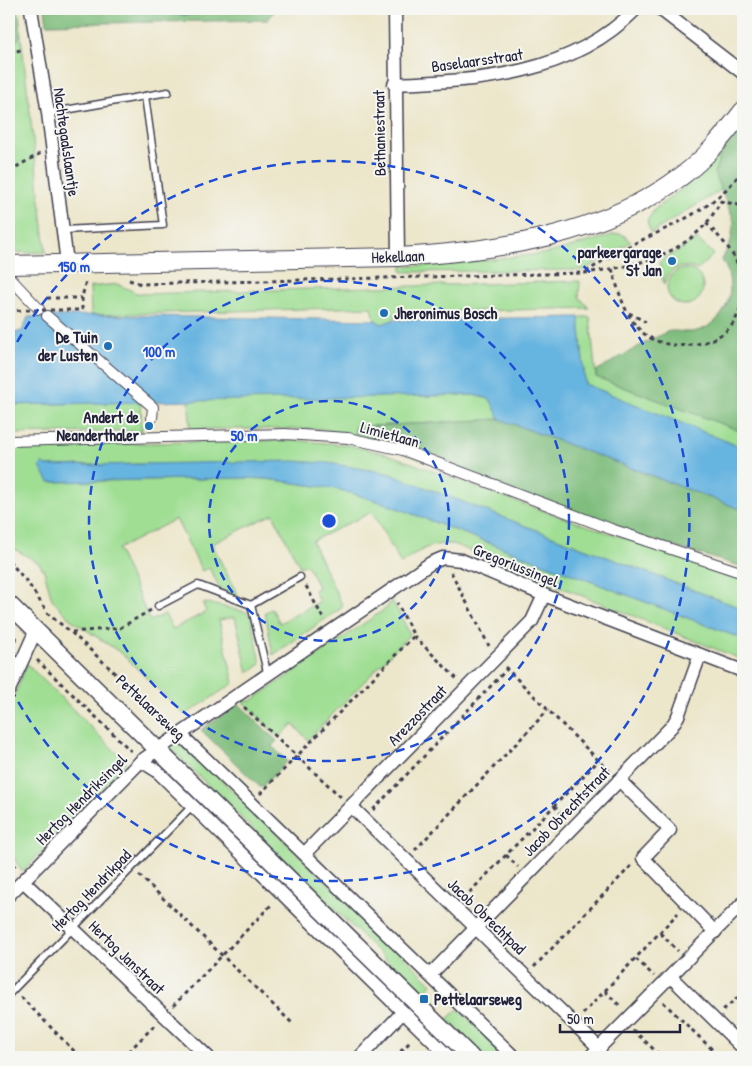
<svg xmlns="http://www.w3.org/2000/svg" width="752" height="1066" viewBox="0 0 752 1066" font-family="'Patrick Hand',sans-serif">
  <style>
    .green { fill: #9fde93; stroke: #608067 }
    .forest { fill: #7fbd7d; stroke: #50705c }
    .water { fill: #66b4e0; stroke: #446b8e }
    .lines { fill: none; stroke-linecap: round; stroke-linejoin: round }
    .service-casing { stroke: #403f50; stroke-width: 9 }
    .pedestrian-casing { stroke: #403f50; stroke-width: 12 }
    .minor-casing { stroke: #403f50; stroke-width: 15 }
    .tertiary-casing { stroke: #403f50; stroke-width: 19 }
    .secondary-casing { stroke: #403f50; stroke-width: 20 }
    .path { stroke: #403f50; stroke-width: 3; stroke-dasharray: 4 4; stroke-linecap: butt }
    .service { stroke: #fff; stroke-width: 6 }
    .pedestrian { stroke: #fff; stroke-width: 10 }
    .minor { stroke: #fff; stroke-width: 12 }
    .tertiary { stroke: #fff; stroke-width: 16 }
    .secondary { stroke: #fff; stroke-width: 18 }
    .path-bridge { stroke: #403f50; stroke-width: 3; stroke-dasharray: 4 4; stroke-linecap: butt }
    .ring { fill: none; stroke: #1d4ed8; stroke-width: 2.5; stroke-dasharray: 9 6 }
    .poi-dot { fill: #1f6fb2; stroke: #f6f6f2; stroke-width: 2 }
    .labels { text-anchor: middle; stroke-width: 4; stroke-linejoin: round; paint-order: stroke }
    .street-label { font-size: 16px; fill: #22223b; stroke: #f6f6f2 }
    .poi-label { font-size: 16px; font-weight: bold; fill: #22223b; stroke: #f6f6f2; text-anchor: end }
    .centre { fill: #1d4ed8; stroke: #f6f6f2; stroke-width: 2.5 }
    .ring-label { font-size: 15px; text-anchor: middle; font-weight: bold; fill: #1d4ed8; stroke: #f6f6f2; stroke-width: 4; stroke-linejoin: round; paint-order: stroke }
  </style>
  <rect width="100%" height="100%" fill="#f6f6f2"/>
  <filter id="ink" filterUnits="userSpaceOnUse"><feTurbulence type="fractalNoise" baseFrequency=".02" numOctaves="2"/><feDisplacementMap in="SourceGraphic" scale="10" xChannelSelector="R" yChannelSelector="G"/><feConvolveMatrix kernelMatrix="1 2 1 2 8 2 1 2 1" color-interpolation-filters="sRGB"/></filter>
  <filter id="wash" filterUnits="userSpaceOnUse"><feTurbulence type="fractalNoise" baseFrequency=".0096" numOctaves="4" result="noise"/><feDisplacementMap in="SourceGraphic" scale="20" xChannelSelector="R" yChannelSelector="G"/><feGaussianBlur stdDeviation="1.12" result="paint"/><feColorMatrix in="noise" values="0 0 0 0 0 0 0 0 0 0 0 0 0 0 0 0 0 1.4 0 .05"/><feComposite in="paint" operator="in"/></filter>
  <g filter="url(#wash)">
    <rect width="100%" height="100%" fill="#ece6ca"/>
    <g class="green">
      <path d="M18,9L46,252L9,253V10Z"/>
      <path d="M733,142L714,173L721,190L651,233L647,221L655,209L684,187Z"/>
      <path d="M616,234H622L631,242L584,270L402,272V266L438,265L549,253Z"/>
      <path d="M697,239L714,254L697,270C682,263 668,268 664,285L659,262Z"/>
      <circle cx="685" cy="287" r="18"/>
      <path d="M580,281L579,297L589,308L397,313L393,320L382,324L375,320L372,307L91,315L90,287L117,284L139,294Z"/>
      <path d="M579,317H590L596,377L743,432V448L585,384Z"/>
      <path d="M473,395L490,399L500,419L355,427V436L322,429H190L189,400Z"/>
      <path d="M141,402L142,431L9,434V405Z"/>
      <path d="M292,440L349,445L390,455L531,507L743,577V609L387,473L357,468L142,464L46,466L43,463L50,482L242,478L267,479L337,489L381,502L743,639V660L453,544C429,543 420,550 401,564L372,512L312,541L343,607L273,655L265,612L272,609L280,623L319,602L314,590L318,587L307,564L300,567L273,514L212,544L239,598L221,590L209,568L202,571L176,519L118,549L150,621L165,614L173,629L206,612L203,604L207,603L246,612L251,616L261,664L248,673L235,617L219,620L234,683L185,715L121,653L70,619L52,599L44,571L39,563L9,546V446Z"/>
      <path d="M391,598L410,634L308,740L293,724L279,738L242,701H251L388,607Z"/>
      <path d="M27,664L127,763L22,872L9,849V708Z"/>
      <path d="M175,735L432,984L422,995L167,745Z"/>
      <path d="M458,1009L507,1057H485L447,1019Z"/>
    </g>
    <g class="forest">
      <path d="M18,9C20,25 26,39 9,46V10Z"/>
      <path d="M45,9H109L187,15L227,9H276L268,20L47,24Z"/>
      <path d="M743,126V432L596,377V371C619,358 643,343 667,332C674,329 688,334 697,331C728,323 739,286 722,260L731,241L734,221L714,173L721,153Z"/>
      <path d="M500,419L743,510V567L625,532L355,436V427Z"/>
      <path d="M239,704L277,741L272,746L287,761L261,788L201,730Z"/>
    </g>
    <g class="water">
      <path d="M109,9H227L187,15Z"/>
      <path d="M91,315L375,320L382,324L393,320L579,317L585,384L743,448V510L500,419L490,399L473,395L9,405V334L22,331L28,317Z"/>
      <path d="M293,461L328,463L387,473L743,609V639L381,502L337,489L267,479L242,478L49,482L40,467L43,463L46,466Z"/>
    </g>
  </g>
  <g filter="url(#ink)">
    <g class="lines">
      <g class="service-casing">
        <g id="service">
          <path d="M48,113L168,92"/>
          <path d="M63,230L163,225L145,96"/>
          <path d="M251,605L268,676"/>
          <path d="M251,605L300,577"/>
          <path d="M158,606L198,585L251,605"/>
          <path d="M9,994L193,805"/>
        </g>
      </g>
      <g class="pedestrian-casing">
        <g id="pedestrian">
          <path d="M9,277L39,309"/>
          <path d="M47,316L153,407L152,418"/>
          <path d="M9,441L285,434L348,438L403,450L611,529L743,573"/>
        </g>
      </g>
      <g class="minor-casing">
        <g id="minor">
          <path d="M31,9L48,113L67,263"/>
          <path d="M395,9L398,257"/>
          <path d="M660,9L743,73"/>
          <path d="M394,84C481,81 571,75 636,9"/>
          <path d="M9,690L35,632"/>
          <path d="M180,734L514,1057"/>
          <path d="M141,761L157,771L449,1057"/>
          <path d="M619,780L670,830L643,858L715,932"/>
          <path d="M351,806L600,1049"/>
          <path d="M305,853L532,621L544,595"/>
          <path d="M23,881L208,1057"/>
          <path d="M9,895L141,761L431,563L443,558L461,560L544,595L740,670L743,674"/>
          <path d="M430,975L672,726L678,716L700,655"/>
          <path d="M671,977L743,1048"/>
          <path d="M360,1057L403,1012"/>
          <path d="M590,1057L743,903"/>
        </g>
      </g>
      <g class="tertiary-casing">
        <path id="tertiary" d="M9,604L471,1057"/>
      </g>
      <g class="secondary-casing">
        <path id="secondary" d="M9,265L398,257C496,251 603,236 683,175C707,157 725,134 743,111"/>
      </g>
      <g class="path">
        <path d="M9,53L24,49"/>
        <path d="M9,171L41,153"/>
        <path d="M720,201L743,206"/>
        <path d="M706,223C725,243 739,256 743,284"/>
        <path d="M612,269C618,289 625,317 641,331C664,353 712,349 732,325C737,319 740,308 743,301"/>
        <path d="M586,272C600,263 614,253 629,246C669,227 718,208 743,169"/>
        <path d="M129,280L141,284L585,273C626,267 669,260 700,230C709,222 715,211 721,201"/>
        <path d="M47,298H82"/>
        <path d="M82,310V298L86,280"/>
        <path d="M9,311L23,310"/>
        <path d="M629,313L646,322"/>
        <path d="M9,561L28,583L49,615L71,632L171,725"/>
        <path d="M451,572L489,646"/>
        <path d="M306,586L324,620"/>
        <path d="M9,631L17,640"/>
        <path d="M72,632L120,628L151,610"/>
        <path d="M414,636L458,680"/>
        <path d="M37,660L131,751"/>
        <path d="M505,667L610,772"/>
        <path d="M244,707L342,798"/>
        <path d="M260,794L414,636L397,603"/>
        <path d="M554,806L566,818"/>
        <path d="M373,810L507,669"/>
        <path d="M415,850L548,710"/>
        <path d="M506,855L518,867"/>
        <path d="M9,856L17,869"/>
        <path d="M139,875L294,1025"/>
        <path d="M464,898L599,760"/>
        <path d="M660,933L678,951"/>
        <path d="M636,959L654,976"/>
        <path d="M534,967L632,865"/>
        <path d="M605,991L622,1008"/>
        <path d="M21,997L80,1057"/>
        <path d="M663,1002L720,1057"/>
        <path d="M173,1006L273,903"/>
        <path d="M723,1010L743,993"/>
        <path d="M583,1014L678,913"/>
        <path d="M633,1030L662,1057"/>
        <path d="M123,1057L155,1025"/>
        <path d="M395,1057L412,1040"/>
        <path d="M654,1057L658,1053"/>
      </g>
      <use href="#service" class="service"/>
      <use href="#pedestrian" class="pedestrian"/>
      <use href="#minor" class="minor"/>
      <use href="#tertiary" class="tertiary"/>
      <use href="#secondary" class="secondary"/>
      <path class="path-bridge" d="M26,310H82"/>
    </g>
  </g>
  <g class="ring">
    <circle cx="329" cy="521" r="120"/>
    <circle cx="329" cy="521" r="240"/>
    <path d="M10 355A360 360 0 1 1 10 687"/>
  </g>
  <g class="poi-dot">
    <circle cx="672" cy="261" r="5"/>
    <circle cx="384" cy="313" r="5"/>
    <circle cx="108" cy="346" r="5"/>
    <circle cx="149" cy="426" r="5"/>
    <rect x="419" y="994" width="10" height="10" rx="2.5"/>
  </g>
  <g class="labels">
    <g class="street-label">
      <text transform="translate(477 60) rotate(-8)" y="6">Baselaarsstraat</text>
      <text transform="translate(379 133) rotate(-91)" y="6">Bethaniestraat</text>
      <text transform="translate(67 142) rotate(82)" y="6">Nachtegaalslaantje</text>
      <text transform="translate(398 256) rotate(-2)" y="6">Hekellaan</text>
      <text transform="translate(390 434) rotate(15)" y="6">Limietlaan</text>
      <text transform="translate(516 565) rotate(22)" y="6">Gregoriussingel</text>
      <text transform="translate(151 707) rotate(43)" y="6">Pettelaarseweg</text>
      <text transform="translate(417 715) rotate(-46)" y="6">Arezzostraat</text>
      <text transform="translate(81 799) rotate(-45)" y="6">Hertog Hendriksingel</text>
      <text transform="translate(566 811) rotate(-46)" y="6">Jacob Obrechtstraat</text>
      <text transform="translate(91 890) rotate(-46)" y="6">Hertog Hendrikpad</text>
      <text transform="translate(487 916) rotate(44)" y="6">Jacob Obrechtpad</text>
      <text transform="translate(127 957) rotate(44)" y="6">Hertog Janstraat</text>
    </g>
    <g class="poi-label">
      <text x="662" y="258">parkeergarage<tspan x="662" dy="18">St Jan</tspan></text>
      <text x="394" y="319" text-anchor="start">Jheronimus Bosch</text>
      <text x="98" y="343">De Tuin<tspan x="98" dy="18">der Lusten</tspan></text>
      <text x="139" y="423">Andert de<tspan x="139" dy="18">Neanderthaler</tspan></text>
      <text x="434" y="1005" text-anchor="start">Pettelaarseweg</text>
    </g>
  </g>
  <circle cx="329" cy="521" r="8" class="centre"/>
  <g class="ring-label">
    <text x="74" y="272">150 m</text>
    <text x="159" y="357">100 m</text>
    <text x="244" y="441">50 m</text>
  </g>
  <rect width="752" height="1066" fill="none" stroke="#f6f6f2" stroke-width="30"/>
  <path d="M560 1024v8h120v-8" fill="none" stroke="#22223b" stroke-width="2.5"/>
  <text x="567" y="1024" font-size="15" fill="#22223b" stroke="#f6f6f2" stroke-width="4" paint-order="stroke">50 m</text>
</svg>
